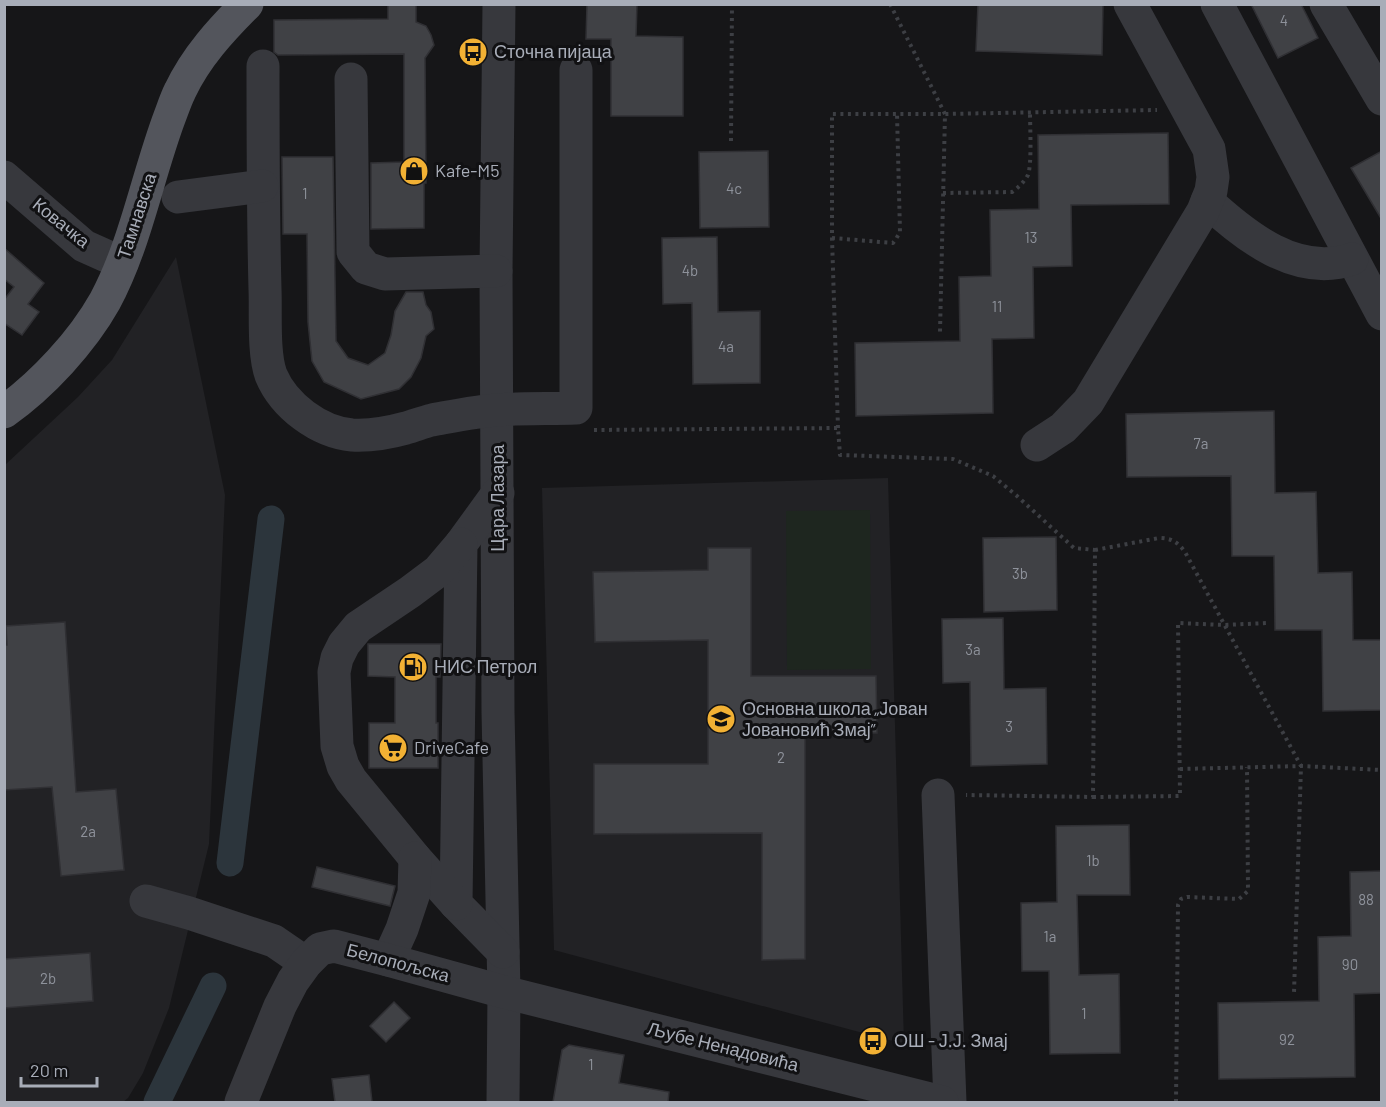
<svg xmlns="http://www.w3.org/2000/svg" width="1386" height="1107" viewBox="0 0 1386 1107" font-family="Barlow,sans-serif">
  <style>
    .built { fill: #222225 }
    .green { fill: #1e261f }
    .lines { fill: none; stroke-linecap: round; stroke-linejoin: round }
    .canal { stroke: #2c353c; stroke-width: 27 }
    .building { fill: #404145; stroke: #303034; stroke-width: 1.5 }
    .path { stroke: #3d3f44; stroke-width: 4; stroke-dasharray: 3 4.5; stroke-linecap: butt }
    .minor { stroke: #37383d; stroke-width: 33 }
    .major { stroke: #53555c; stroke-width: 33 }
    .labels { text-anchor: middle; stroke-width: 6; stroke-linejoin: round; paint-order: stroke }
    .number-label { font-size: 15px; fill: #8e929b }
    .poi-label { font-size: 18px; fill: #a8adb8; stroke: #111113; text-anchor: start }
    .street-label { font-size: 18px; fill: #a8adb8; stroke: #111113 }
  </style>
  <rect width="100%" height="100%" fill="#161618"/>
  <g class="built">
    <path d="M176,257L225,495L209,844L169,1008L143,1073L128,1098L123,1102H5V465L78,397L112,360Z"/>
    <path d="M888,478L904,1044L554,950L542,488Z"/>
  </g>
  <path class="green" d="M870,510L871,669L787,670L786,511Z"/>
  <g class="lines">
    <g class="canal">
      <path d="M230,863L271,519"/>
      <path d="M157,1102L213,986"/>
    </g>
  </g>
  <g class="building">
    <path d="M388,4H416V22L426,26L431,35L434,45L425,58L426,183H424V228L371,229V163L404,162V54L278,55L274,52V20L388,19Z"/>
    <path d="M587,4H637L636,36L683,37V116H611V39H586Z"/>
    <path d="M978,4H1103L1102,55L976,51Z"/>
    <path d="M1251,4H1301L1318,38L1278,58Z"/>
    <path d="M1168,133L1169,204L1071,205L1072,266L1033,267L1034,338L992,339L993,413L856,416L855,343L960,341L959,277L991,276L990,210L1039,209L1038,135Z"/>
    <path d="M768,151L769,227L700,228L699,152Z"/>
    <path d="M1382,151V220L1351,168Z"/>
    <path d="M282,157H333L336,341L348,358L368,365L385,353L391,335L395,311L406,292H423L426,305L431,312L434,329L426,336L421,358L411,377L399,389L361,399L324,382L312,361L308,322L307,234H283Z"/>
    <path d="M717,237L718,312L760,311V383L693,384L692,303L663,304L662,238Z"/>
    <path d="M4,248L44,283L28,304L39,312L22,335L4,323V300L14,287L4,279Z"/>
    <path d="M1274,411L1275,493L1316,492L1318,573L1352,572L1353,640H1382V710L1323,711L1322,630H1275L1274,556H1232L1231,476L1127,477L1126,414Z"/>
    <path d="M1056,537L1057,610L984,612L983,538Z"/>
    <path d="M708,548H751V676H876L877,733H805V959L762,960V833L594,834V764H708V640L595,642L593,572L708,570Z"/>
    <path d="M1003,618L1004,689L1046,688L1047,764L971,766L970,682L943,683L942,619Z"/>
    <path d="M65,622L76,792L116,789L124,870L61,876L52,787L4,790V645H7L6,626Z"/>
    <path d="M368,644H441L440,677H436V723H438V768H369V723H395V677L368,676Z"/>
    <path d="M1129,825L1130,895H1077L1079,975L1119,974L1120,1053L1050,1054L1049,971H1022L1021,903L1057,902L1056,826Z"/>
    <path d="M317,867L395,886L390,906L312,887Z"/>
    <path d="M1382,871V993L1354,994L1355,1077L1219,1079L1218,1003L1319,1001L1318,937L1351,936L1350,872Z"/>
    <path d="M90,953L93,1001L4,1008V959Z"/>
    <path d="M394,1002L410,1018L386,1042L370,1026Z"/>
    <path d="M569,1045L624,1055L619,1083L669,1092L668,1102H553L562,1050Z"/>
    <path d="M369,1075L372,1102H335L332,1079Z"/>
  </g>
  <g class="lines">
    <g class="path">
      <path d="M890,4L945,114L940,332"/>
      <path d="M731,141L732,4"/>
      <path d="M943,193L1012,192C1019,187 1024,182 1028,175C1032,164 1030,126 1030,112"/>
      <path d="M832,238L893,243L896,239L900,232L897,114"/>
      <path d="M838,428L832,238V114H945L1157,110"/>
      <path d="M594,430L838,428L840,455L953,459L993,476L1017,496L1074,548L1095,550L1093,797L966,795"/>
      <path d="M1095,550L1159,538C1171,538 1178,542 1185,552L1301,766L1294,993"/>
      <path d="M1180,769L1301,766L1382,770"/>
      <path d="M1093,797L1180,796L1178,623L1224,625L1268,623"/>
      <path d="M1176,1102L1178,905L1181,899L1187,897L1239,899L1248,891L1247,767"/>
    </g>
    <g class="minor">
      <path d="M499,4L496,271L498,712L504,992L503,1102"/>
      <path d="M1217,4L1382,314"/>
      <path d="M1326,4L1382,99"/>
      <path d="M263,66C263,141 263,215 265,289C266,313 263,353 271,375C284,406 319,432 352,435C370,436 388,433 406,428C414,426 423,422 432,420C454,416 477,411 499,410C525,408 551,409 576,408V70"/>
      <path d="M351,79L353,252L366,268L385,274L496,271"/>
      <path d="M4,177L84,246L122,263"/>
      <path d="M178,197L262,186"/>
      <path d="M1207,201C1245,236 1297,278 1352,259"/>
      <path d="M1037,445L1063,428L1088,402L1203,211L1211,191L1213,177L1209,149L1130,4"/>
      <path d="M498,493L461,544L456,904L503,952"/>
      <path d="M938,795L950,1102"/>
      <path d="M146,901L189,913L274,941L306,963"/>
      <path d="M456,904L415,858L351,780L343,766L337,746L334,672L337,658L344,644L358,627L410,592L438,571L461,544"/>
      <path d="M388,960L402,929L414,893L415,858"/>
      <path d="M241,1102L280,1006L293,981L306,963L320,949L334,946L388,960L504,992L942,1102"/>
    </g>
    <path class="major" d="M4,412C42,385 82,342 105,301C136,243 147,177 170,116C173,108 176,99 180,91C196,57 221,30 247,4"/>
  </g>
  <defs>
    <g id="bus-disc" transform="scale(1.5)"><circle r="9.5" fill="#f2b134" stroke="#111113"/><path d="M-5-6H5V4H4V6H2V4H-2V6H-4V4H-5ZM-3.5-4V0h7V-4ZM-3.5 1.2v1.5H-2V1.2ZM2 1.2v1.5H3.5V1.2Z" fill="#111"/></g>
    <g id="shop-disc" transform="scale(1.5)"><circle r="9.5" fill="#f2b134" stroke="#111113"/><path d="M-5-2.5h2.3a2.7 3.5 0 0 1 5.4 0H5L5.5 6h-11ZM-1.5-2.5h3a1.5 2.3 0 0 0-3 0Z" fill="#111"/></g>
    <g id="fuel-disc" transform="scale(1.5)"><circle r="9.5" fill="#f2b134" stroke="#111113"/><path d="M-5.5-6h7V0h2V4h1.3V-2.5L3-4.5l.8-.8L6-3V5H2.5V1h-1V6h-7ZM-4.2-4.7v3.2H.2V-4.7Z" fill="#111"/></g>
    <g id="school-disc" transform="scale(1.5)"><circle r="9.5" fill="#f2b134" stroke="#111113"/><path d="M0-5L7-2L0 1L-7-2ZM-4 1L0 2.5L4 1V4Q0 6-4 4Z" fill="#111"/></g>
    <g id="supermarket-disc" transform="scale(1.5)"><circle r="9.5" fill="#f2b134" stroke="#111113"/><path d="M-6-5.5h2.5l.6 2H6L4.5 2H-2.5L-4.4-4H-6ZM-1.5 3.2a1.3 1.3 0 1 0 .1 0ZM3 3.2a1.3 1.3 0 1 0 .1 0Z" fill="#111"/></g>
  </defs>
  <g fill-rule="evenodd">
    <use href="#bus-disc" x="473" y="52"/>
    <use href="#shop-disc" x="414" y="171"/>
    <use href="#fuel-disc" x="413" y="667"/>
    <use href="#school-disc" x="721" y="719"/>
    <use href="#supermarket-disc" x="393" y="748"/>
    <use href="#bus-disc" x="873" y="1041"/>
  </g>
  <g class="labels">
    <g class="number-label">
      <text x="1284" y="26">4</text>
      <text x="734" y="194">4c</text>
      <text x="305" y="199">1</text>
      <text x="1031" y="243">13</text>
      <text x="690" y="276">4b</text>
      <text x="997" y="312">11</text>
      <text x="726" y="352">4a</text>
      <text x="1201" y="449">7a</text>
      <text x="1020" y="579">3b</text>
      <text x="973" y="655">3a</text>
      <text x="1009" y="732">3</text>
      <text x="781" y="763">2</text>
      <text x="88" y="837">2a</text>
      <text x="1093" y="866">1b</text>
      <text x="1366" y="905">88</text>
      <text x="1050" y="942">1a</text>
      <text x="1350" y="970">90</text>
      <text x="48" y="984">2b</text>
      <text x="1084" y="1019">1</text>
      <text x="1287" y="1045">92</text>
      <text x="591" y="1070">1</text>
    </g>
    <g class="poi-label">
      <text x="494" y="58">Сточна пијаца</text>
      <text x="435" y="177">Kafe-M5</text>
      <text x="434" y="673">НИС Петрол</text>
      <text x="742" y="715">Основна школа „Јован<tspan x="742" dy="21">Јовановић Змај”</tspan></text>
      <text x="414" y="754">DriveCafe</text>
      <text x="894" y="1047">ОШ - Ј.Ј. Змај</text>
    </g>
    <g class="street-label">
      <text transform="translate(137 216) rotate(-72)" y="6">Тамнавска</text>
      <text transform="translate(61 223) rotate(39)" y="6">Ковачка</text>
      <text transform="translate(498 498) rotate(-90)" y="6">Цара Лазара</text>
      <text transform="translate(398 963) rotate(15)" y="6">Белопољска</text>
      <text transform="translate(723 1047) rotate(14)" y="6">Љубе Ненадовића</text>
    </g>
  </g>
  <rect width="1386" height="1107" fill="none" stroke="#a8adb8" stroke-width="12"/>
  <path d="M21 1077v9h76v-9" fill="none" stroke="#a8adb8" stroke-width="3"/>
  <text x="30" y="1077" font-size="18" fill="#a8adb8" stroke="#111113" stroke-width="4.5" paint-order="stroke">20 m</text>
</svg>
